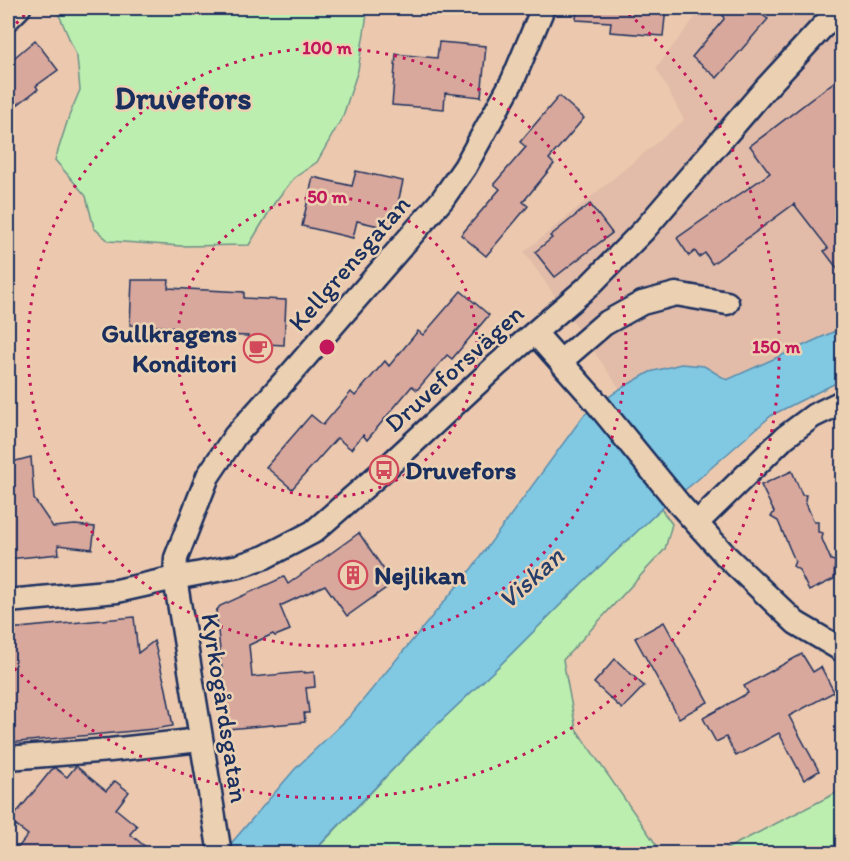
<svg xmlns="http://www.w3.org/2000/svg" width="850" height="861" viewBox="0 0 850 861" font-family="Itim,sans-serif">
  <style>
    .built { fill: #e2bca8 }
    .green { fill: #bcefaf; stroke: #6c8f86; stroke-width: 1.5 }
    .water { fill: #81c9e2; stroke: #588bad; stroke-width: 1.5 }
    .building { fill: #d9a89d; stroke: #1b2f5e; stroke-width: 1.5 }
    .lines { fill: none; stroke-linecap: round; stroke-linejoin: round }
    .minor-casing { stroke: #1b2f5e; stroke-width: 27 }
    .minor { stroke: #ebd1b2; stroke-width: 22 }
    .ring { fill: none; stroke: #c2185b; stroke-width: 3; stroke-dasharray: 3 6 }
    .labels { text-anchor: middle; stroke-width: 5; stroke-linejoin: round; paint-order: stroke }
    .street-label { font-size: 26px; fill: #1b2f5e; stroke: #ebd1b2 }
    .poi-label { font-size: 26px; font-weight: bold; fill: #1b2f5e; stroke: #ebd1b2; text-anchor: start }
    .water-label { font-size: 27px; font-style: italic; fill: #253e6b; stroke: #ebd1b2 }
    .district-label { font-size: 32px; font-weight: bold; fill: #1b2f5e; stroke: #ebd1b2 }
    .centre { fill: #c2185b; stroke: #ebd1b2; stroke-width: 3 }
    .ring-label { font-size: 18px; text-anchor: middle; font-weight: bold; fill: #c2185b; stroke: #ebd1b2; stroke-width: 5; stroke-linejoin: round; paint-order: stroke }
  </style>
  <rect width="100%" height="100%" fill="#ecc9ae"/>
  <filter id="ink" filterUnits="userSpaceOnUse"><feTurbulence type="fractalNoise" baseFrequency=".0167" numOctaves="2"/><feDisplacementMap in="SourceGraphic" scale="12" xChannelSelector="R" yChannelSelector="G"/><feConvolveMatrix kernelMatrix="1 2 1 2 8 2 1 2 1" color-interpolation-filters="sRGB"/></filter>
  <g filter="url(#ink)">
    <path class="built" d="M702,8H842V328L726,380L704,366L650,372L620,389L524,252L684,120L656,68Z"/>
    <g class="green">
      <path d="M54,8H368L358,70L343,116L317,162L294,178L275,202L249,245L181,246L109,241L94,228L86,196L55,160L69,116L80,90L77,57L60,17Z"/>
      <path d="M661,509L672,524L665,549L563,660L576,729L662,853L312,854L424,737L501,664L582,583Z"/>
      <path d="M842,790V853H718Z"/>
    </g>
    <path class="water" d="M842,328V380L772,415L696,481L661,509L582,583L501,664L424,737L312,853L222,854L295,769L349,717L472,568L584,415L620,389L650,372L681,364L704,366L727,380Z"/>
    <g class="building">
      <path d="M577,8H666L663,36L610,32L611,22L576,20Z"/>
      <path d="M721,8H769L762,15L768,19L717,78L692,57L724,19Z"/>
      <path d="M35,40L58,70L36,86L38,89L8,112V63Z"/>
      <path d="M439,42L486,46L481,97L445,93L444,109L392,105L396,54L437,58Z"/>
      <path d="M843,75V276L824,251L828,248L794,204L712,264L705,253L699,257L695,251L689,256L677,238L770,173L750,146Z"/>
      <path d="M559,96L584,118L549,159L554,164L523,202L528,206L486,256L461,235L500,189L494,184L526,147L520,142Z"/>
      <path d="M356,171L403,181L392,229L357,221L353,238L302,226L313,177L352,186Z"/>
      <path d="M590,204L612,233L555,277L535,252L552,238L550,236Z"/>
      <path d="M132,280H169L168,288L244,292V298L286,300L284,345L247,343L248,336L172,333V327L130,325Z"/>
      <path d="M461,291L489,315L452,359L447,355L417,390L412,386L367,440L363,435L351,449L337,438L292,489L266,467L311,415L323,425L351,392L355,396L385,361L389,366L418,331L423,335Z"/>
      <path d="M31,457L34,499L53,527L75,525L95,527L92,549L58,545L59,554L8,559V463Z"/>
      <path d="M792,471L802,495H806L805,501L814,522H818V532L823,533L822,539L831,560L835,561L834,579L809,591L799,570L793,566L795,561L778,521L771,517L774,512L761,485Z"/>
      <path d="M359,533L393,583L347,616L325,585L280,606L290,630L275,636L273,634L249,645L252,677L305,672V673L314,672L315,687L306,688L309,713H304L305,722L228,729L216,611L220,606L284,577L288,584Z"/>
      <path d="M134,617L138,653L154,641L166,689L173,726L154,729L8,743V629Z"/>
      <path d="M664,622L708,702L679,718L635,638Z"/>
      <path d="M802,654L813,672L821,667L834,692L789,716L819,771L804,780L779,733L736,756L726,737L716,742L703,718L748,693L744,686Z"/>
      <path d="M615,659L644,686L622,709L594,683Z"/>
      <path d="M76,766L106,791L115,781L129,792L116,809L137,826L130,834L154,854H13L28,835L10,821L53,768H55L67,777Z"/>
    </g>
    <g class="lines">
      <g class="minor-casing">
        <g id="minor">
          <path d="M8,19L19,8"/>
          <path d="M535,333L591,396L680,505L726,556L796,623L842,650"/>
          <path d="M561,361L604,324L642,303L676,294L727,303"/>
          <path d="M697,523L785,437L813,416L842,402"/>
          <path d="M8,601L117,591L175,578L239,566L265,557L313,532L384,470L496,366L591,284L644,230L766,88L840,8"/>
          <path d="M8,758L110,750L200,740"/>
          <path d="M220,854L175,578L176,558L208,476L235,436L289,376L442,200L465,167L513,80L543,8"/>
        </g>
      </g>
      <use href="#minor" class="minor"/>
    </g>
  </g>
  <g class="ring">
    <circle cx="327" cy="347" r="150"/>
    <circle cx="327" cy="347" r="299"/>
    <path d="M10 30A449 449 0 0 1 32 8M622 8A449 449 0 1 1 10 664"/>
  </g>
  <defs>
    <g id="cafe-ring" transform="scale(1.5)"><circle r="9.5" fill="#ebd1b2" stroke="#d1495b" stroke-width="1.5"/><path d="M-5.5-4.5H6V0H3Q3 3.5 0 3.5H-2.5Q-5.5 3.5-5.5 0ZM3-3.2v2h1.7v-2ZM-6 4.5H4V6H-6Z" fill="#d1495b"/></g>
    <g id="bus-ring" transform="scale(1.5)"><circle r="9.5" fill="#ebd1b2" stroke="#d1495b" stroke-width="1.5"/><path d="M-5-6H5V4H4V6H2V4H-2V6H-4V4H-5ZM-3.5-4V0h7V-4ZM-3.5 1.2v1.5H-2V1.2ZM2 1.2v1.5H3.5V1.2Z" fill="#d1495b"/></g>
    <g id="building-ring" transform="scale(1.5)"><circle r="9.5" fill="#ebd1b2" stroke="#d1495b" stroke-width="1.5"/><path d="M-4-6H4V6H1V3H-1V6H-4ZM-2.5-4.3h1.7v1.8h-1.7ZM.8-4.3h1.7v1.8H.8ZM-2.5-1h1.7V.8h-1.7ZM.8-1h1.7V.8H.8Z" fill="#d1495b"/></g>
  </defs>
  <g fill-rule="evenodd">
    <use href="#cafe-ring" x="258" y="348"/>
    <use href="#bus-ring" x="384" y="470"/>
    <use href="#building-ring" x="353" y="575"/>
  </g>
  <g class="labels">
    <g class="street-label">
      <text transform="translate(349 263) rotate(-49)" y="9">Kellgrensgatan</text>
      <text transform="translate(454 368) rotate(-42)" y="9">Druveforsvägen</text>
      <text transform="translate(225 708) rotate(81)" y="9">Kyrkogårdsgatan</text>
    </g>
    <g class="poi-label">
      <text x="237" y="342" text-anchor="end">Gullkragens<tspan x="237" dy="30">Konditori</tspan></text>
      <text x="405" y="479">Druvefors</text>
      <text x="374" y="584">Nejlikan</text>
    </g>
    <g class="water-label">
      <text transform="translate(531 578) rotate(-42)" y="9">Viskan</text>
    </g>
    <g class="district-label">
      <text x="183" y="109">Druvefors</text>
    </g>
  </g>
  <circle cx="327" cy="347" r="9" class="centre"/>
  <g class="ring-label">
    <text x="327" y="54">100 m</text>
    <text x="327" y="203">50 m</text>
    <text x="776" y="353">150 m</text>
  </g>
  <rect width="850" height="861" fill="none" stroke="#ebd1b2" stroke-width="30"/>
  <rect x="15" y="15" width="820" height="831" fill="none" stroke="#1b2f5e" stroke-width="2" filter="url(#ink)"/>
</svg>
